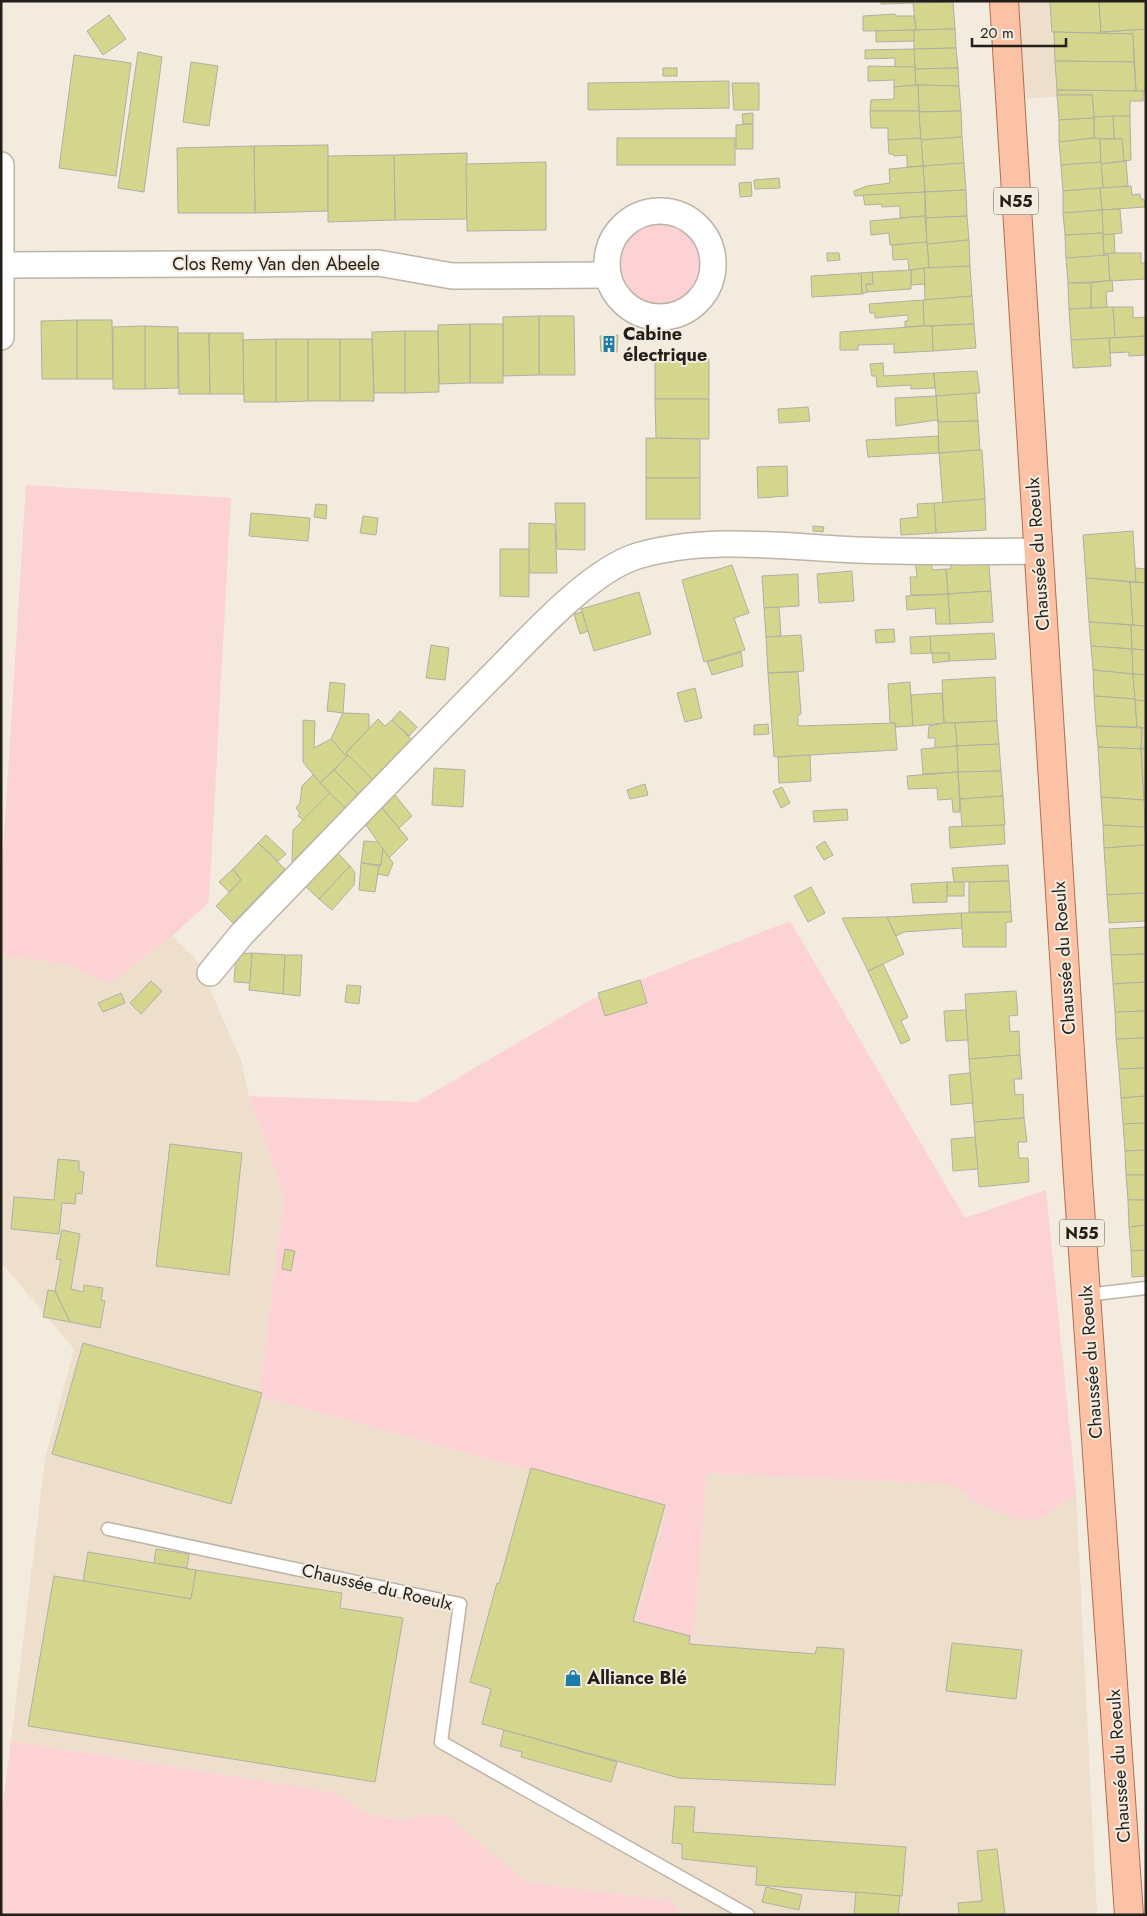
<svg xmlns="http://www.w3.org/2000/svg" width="1147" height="1916" viewBox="0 0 1147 1916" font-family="Jost,sans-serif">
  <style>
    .built { fill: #eddfcc }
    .green { fill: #fcd2d5 }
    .building { fill: #d5d68e; stroke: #afb0a2 }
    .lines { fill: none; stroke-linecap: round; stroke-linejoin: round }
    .lane-casing { stroke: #bcb4a7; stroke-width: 15 }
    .street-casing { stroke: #bcb4a7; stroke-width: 28 }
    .primary-casing { stroke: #ae6e4f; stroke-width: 30 }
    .lane { stroke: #fff; stroke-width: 12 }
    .street { stroke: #fff; stroke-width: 25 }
    .primary { stroke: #fcc2a6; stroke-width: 28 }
    .labels { text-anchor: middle; stroke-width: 4; stroke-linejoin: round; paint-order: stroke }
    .shield { fill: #f4ebdf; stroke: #615c55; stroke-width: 1 }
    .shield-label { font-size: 16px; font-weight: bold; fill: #221f1a }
    .street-label { font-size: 18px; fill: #221f1a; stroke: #f4ebdf }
    .poi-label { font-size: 18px; font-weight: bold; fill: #221f1a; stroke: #f4ebdf; text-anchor: start }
  </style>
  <rect width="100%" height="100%" fill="#f4ebdf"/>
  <g class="built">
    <path d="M1004,1H1146V101L1055,97L1009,99Z"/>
    <path d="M172,936L197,960L241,1060L249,1096L284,1197L259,1396L667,1508L635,1629L693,1644L707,1473L951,1484L979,1504L1042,1519L1076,1493L1097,1915H681L671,1901L527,1882L446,1815H425L404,1821L369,1814L332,1792L11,1741L45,1459L74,1349L1,1262V955L69,965L109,984Z"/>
  </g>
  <g class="green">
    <circle cx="660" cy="264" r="44"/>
    <path d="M26,485L231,498L209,902L172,936L109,984L69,965L1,955V885Z"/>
    <path d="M790,921L965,1218L1046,1190L1076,1493L1042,1519H1015L979,1504L951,1484L707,1473L693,1644L635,1628L667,1508L259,1396L284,1197L249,1096L417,1102L592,999Z"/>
    <path d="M11,1741L332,1792L369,1814L404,1821L425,1815H446L527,1882L671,1901L681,1915H1V1817Z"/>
  </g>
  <g class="building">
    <path d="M881,1H913V3L881,4Z"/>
    <path d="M1050,1H1099L1101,32L1146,29V91H1136L1133,34L1052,32Z"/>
    <path d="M1099,1H1146V29L1101,32Z"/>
    <path d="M953,2L955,29L916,30L913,3Z"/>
    <path d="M895,14V16H914L916,30L863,31V16Z"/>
    <path d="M109,15L126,39L103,55L87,31Z"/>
    <path d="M955,29L956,48L914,49V30Z"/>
    <path d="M914,30V41L876,42V31Z"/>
    <path d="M1054,32L1133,34L1134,62L1055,61Z"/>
    <path d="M956,48L958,68L915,69L914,49Z"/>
    <path d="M914,49L915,67L895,68V58L865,59V50Z"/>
    <path d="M138,52L162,57L144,192L118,188Z"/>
    <path d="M74,55L131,63L116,176L59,168Z"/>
    <path d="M1055,61L1134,62L1136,91L1057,90Z"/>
    <path d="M191,62L218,66L209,126L183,122Z"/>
    <path d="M868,66L915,67L916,85L894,87V80L868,81Z"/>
    <rect x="663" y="68" width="14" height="8"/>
    <path d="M958,68L959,86L916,85L915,69Z"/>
    <path d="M729,81V108L588,110V83Z"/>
    <path d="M732,83H759V110H734Z"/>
    <path d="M918,85L959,86L961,111L919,112Z"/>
    <path d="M918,85L919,111H870L871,100L894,99V87Z"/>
    <path d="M1057,90L1143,91V101H1130V116L1094,117L1092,95H1057Z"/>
    <path d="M1057,95H1092L1094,118L1059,120Z"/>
    <path d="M870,111H919L921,138L888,140V128H871Z"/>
    <path d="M961,111L962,137L921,140L919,112Z"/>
    <path d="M753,113V124H743L742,114Z"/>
    <path d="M1113,116H1130L1131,160L1124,161L1122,139H1114Z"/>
    <path d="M1113,116L1114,139L1094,138V117Z"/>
    <path d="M1094,118V138L1059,142V120Z"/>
    <path d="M753,124V149H736V125Z"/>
    <path d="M962,137L964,163L923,166L921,140Z"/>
    <rect x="617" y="138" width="118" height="27"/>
    <path d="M921,138L923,166L907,167V155L894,156L893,154H889L888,140Z"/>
    <path d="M1094,138L1100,139L1101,162L1061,165L1059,142Z"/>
    <path d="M1100,139H1122L1124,161L1101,164Z"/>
    <path d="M328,145V211L255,213L254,146Z"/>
    <path d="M254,146L255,213H178L177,148Z"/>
    <path d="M467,153V219L395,220L394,155Z"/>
    <path d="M394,155L395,220L328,222V156Z"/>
    <path d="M1126,161L1128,186L1103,188L1101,164Z"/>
    <path d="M546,162V230L467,231L466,164Z"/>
    <path d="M1101,162L1103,188L1063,191L1061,165Z"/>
    <path d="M964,163L966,190L925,192L923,166Z"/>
    <path d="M923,166L925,192L855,196L854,191L867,186L890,183L889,169Z"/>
    <path d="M779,178L780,188L755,189L754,180Z"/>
    <path d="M751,182L752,196L740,197L739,183Z"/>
    <path d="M1131,186L1132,195L1140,194L1141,199H1144L1145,207L1102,210L1100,188Z"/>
    <path d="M1100,188L1102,210L1063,213V191Z"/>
    <path d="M966,190L967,216L926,218L925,192Z"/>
    <path d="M925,192V216L900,218V206L882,207L881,204L865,205L863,195Z"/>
    <path d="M1120,209L1122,233L1103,235L1102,210Z"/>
    <path d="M1102,210L1103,233L1065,235L1063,213Z"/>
    <path d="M925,216L927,242L890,245L889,233L871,235L870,221Z"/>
    <path d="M967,216L969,240L927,244L926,218Z"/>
    <path d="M1103,233L1104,256L1066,258L1065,235Z"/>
    <path d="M1114,234L1115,253L1104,254L1103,235Z"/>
    <path d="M969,240L970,266L929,268L927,244Z"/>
    <path d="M927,242L929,268L909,270L908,259L893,260L892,245Z"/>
    <path d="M827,253H839L840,260L827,261Z"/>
    <path d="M1115,253H1141V263H1146V279L1110,281L1108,255L1104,256V254Z"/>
    <path d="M1108,255L1110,281L1068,283L1066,258Z"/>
    <path d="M970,266L972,296L925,300L924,268Z"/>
    <path d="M924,268L925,284L911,285V270Z"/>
    <path d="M911,270V289L867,292L866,284H873L872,272Z"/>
    <path d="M872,272L873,284H866L867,292L862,294L861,273Z"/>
    <path d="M861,273L862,294L812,297L811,276Z"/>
    <path d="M1112,280L1113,291L1106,292L1107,307L1091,308V283Z"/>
    <path d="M1068,283H1091V308L1069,309Z"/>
    <path d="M972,296L974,324L924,326L923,300Z"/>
    <path d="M923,300L924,326L905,327V321H908V315L875,318V313H870L869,304Z"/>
    <path d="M1113,307H1133V318L1146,317V336L1115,338Z"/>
    <path d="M1113,307L1115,338L1071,340L1069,309Z"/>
    <path d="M539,316H574L575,375H539Z"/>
    <path d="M539,316V375L503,376V317Z"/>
    <path d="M77,320H112L113,379H77Z"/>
    <path d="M77,320V379H42L41,321Z"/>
    <rect x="470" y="324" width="33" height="59"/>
    <path d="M470,324V383L439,384L438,325Z"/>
    <path d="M974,324L976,348L933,351L932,326Z"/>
    <path d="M145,326L178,327V388L145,389Z"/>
    <path d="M145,326V389H113V327Z"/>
    <path d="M924,326H932L933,351L894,353V344L858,345V350H840V332Z"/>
    <path d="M405,331H438L439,392L405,393Z"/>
    <path d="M405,331V393H374L372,332Z"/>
    <path d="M178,333H209L210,394H179Z"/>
    <path d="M209,333H243L244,394H210Z"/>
    <path d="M618,335L617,352H601L600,336Z"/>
    <path d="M1146,336V355L1129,356V352L1110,353L1109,338Z"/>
    <path d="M1109,338L1111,366L1073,368L1071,340Z"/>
    <path d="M276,339H308V401L276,402Z"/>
    <path d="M276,339V402H244L243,340Z"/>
    <rect x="308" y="339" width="32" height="62"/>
    <path d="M340,339H372L374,401H340Z"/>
    <rect x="655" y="359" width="54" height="40"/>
    <path d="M883,363L884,376L934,373L935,388L911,389V385L877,387L876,376H872L870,364Z"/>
    <path d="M977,371L980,393L936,396L934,373Z"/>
    <path d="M976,393L978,421L938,422L936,396Z"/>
    <path d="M936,396L938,422L936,420L896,426L895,398Z"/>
    <path d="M655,399H709V439L656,438Z"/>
    <path d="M808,407L810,421L779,423L778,409Z"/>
    <path d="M978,421L980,450L939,453L938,422Z"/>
    <path d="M938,436L939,453L868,457L866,440Z"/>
    <path d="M646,438L700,439V478H646Z"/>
    <path d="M980,450H982L985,499L943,503L939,453Z"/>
    <path d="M787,466L788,496L758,498L757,467Z"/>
    <rect x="646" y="478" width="54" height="41"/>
    <path d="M985,499L986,530L936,533L934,503Z"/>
    <path d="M555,503H585V550L557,549Z"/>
    <path d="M934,503L936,533L901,535L900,519L918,517L917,504Z"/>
    <path d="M316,504L327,505L326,519L314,517Z"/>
    <path d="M251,513L310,518L308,541L249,536Z"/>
    <path d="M363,516L378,518L376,535L360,533Z"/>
    <path d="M529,523L555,524L557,573H529Z"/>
    <path d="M813,526L824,527L823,532L813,531Z"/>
    <path d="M1133,531L1136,582L1086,578L1083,535Z"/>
    <path d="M500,549H529V597L500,596Z"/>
    <path d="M988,554L991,591L948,594L946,569H951L950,556Z"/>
    <path d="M931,558L932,570L946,569L948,594L911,595L910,577H917L915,559Z"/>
    <path d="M732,565L749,613L734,618L745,650L704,662L682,580Z"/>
    <path d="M1135,568L1146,569V583L1136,582Z"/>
    <path d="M852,571L854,601L819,603L817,574Z"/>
    <path d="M798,574L799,606L764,608L762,576Z"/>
    <path d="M1086,578L1130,582L1133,625L1089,622Z"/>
    <path d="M1130,582L1146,583V626L1133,625Z"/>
    <path d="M991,591L993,622L950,624L948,594Z"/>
    <path d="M639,592L651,634L594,651L581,609Z"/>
    <path d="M948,594L950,624H936L935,608L907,610L906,596Z"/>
    <path d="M779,607L781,636L766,637L764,608Z"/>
    <path d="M582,612L588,631L580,634L574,614Z"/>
    <path d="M1089,622L1131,625L1132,649L1091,646Z"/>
    <path d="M1131,625L1146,626V650L1132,649Z"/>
    <path d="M894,629L895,642L876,643L875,630Z"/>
    <path d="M994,633L996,659L949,661V653H931L930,636Z"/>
    <path d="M801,635L804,671L768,673L766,637Z"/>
    <path d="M930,636L931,653L911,654L910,637Z"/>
    <path d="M431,645L449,648L445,680L426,678Z"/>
    <path d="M1091,646L1132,649L1133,674L1093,670Z"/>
    <path d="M1132,649L1146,650V675L1133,674Z"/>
    <path d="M741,652L743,666L712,675L707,662Z"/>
    <path d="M932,653H949V661L933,663Z"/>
    <path d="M1093,670L1133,674L1135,699L1094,696Z"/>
    <path d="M798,672L801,714L798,715V726L895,723L897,750L774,757L768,673Z"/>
    <path d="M1133,674L1146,675V701L1135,700Z"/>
    <path d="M995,677L997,721L944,723L942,680Z"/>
    <path d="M330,682L345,684L343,713L327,711Z"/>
    <path d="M910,682L913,726L896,727L895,723L890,722L888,684Z"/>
    <path d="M695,688L702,718L685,722L677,693Z"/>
    <path d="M942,693L944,723L913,726L911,695Z"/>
    <path d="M1094,696L1135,699L1137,727L1096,726Z"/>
    <path d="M1135,700L1146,701V728L1137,727Z"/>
    <path d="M400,711L417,727L409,736L392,720Z"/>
    <path d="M343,713L369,714V729L346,753L348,755L347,757L331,739Z"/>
    <path d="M378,719L385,726L392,720L413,741L373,780L346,753Z"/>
    <path d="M303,720L315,721L314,748L331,739L347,757L320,783L303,762Z"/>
    <path d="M997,721L999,744L957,746L955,723Z"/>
    <path d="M944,723H955L957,746L935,748V738H928L929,726Z"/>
    <path d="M768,724L769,734L754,735V725Z"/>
    <path d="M1096,726L1142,728L1141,749L1098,747Z"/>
    <path d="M1142,728H1146V749H1141Z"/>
    <path d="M999,744L1001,771L958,772L957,746Z"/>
    <path d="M957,746L958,772L923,774L921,749Z"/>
    <path d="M1098,747L1141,749L1144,800L1101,797Z"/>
    <path d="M1141,749H1146V800H1144Z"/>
    <path d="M348,755L373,780L359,795L334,770Z"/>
    <path d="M810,755L811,781L779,783L778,757Z"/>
    <path d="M434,768L465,770L463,807L432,805Z"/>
    <path d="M334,770L359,795L345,808L320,783Z"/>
    <path d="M1001,771L1003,796L960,799L958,772Z"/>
    <path d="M958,772L960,812H953L952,799L938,800L937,788L908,789L907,776Z"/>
    <path d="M313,775L330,793L303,820L298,816L300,813L296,808L300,803L302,786Z"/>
    <path d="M645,784L648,795L630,799L627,790Z"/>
    <path d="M782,787L790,803L781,808L773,791Z"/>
    <path d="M330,793L345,808L292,862L293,830Z"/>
    <path d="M395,795L412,816L399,828L382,808Z"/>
    <path d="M1003,796L1005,825L962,827L960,799Z"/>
    <path d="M1101,797L1144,800L1145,827L1103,825Z"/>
    <path d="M382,808L408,839L389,858L366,825Z"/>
    <path d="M847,809L848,820L814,822L813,811Z"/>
    <path d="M1004,825L1005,844L950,848L949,827Z"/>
    <path d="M1103,825L1145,827L1146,845L1104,848Z"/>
    <path d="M266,835L286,854L278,861L258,843Z"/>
    <path d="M364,841L378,842L383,849L381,865L361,863Z"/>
    <path d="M825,841L833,855L824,860L816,847Z"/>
    <path d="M258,843L285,869L233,923L216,906L241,880L233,869Z"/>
    <path d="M1146,845V893L1107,895L1104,848Z"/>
    <path d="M334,849L350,866L319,899L302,883Z"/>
    <path d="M383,849L393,863L388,876L377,874L379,866L381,865Z"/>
    <path d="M361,863L379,866L375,892L359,890Z"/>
    <path d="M1008,865L1009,881L954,882L952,868Z"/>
    <path d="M350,866L355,873L354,885L332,910L319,899Z"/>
    <path d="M233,869L241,880L229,892L219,882Z"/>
    <path d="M1009,881L1011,912H969V882Z"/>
    <rect x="947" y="882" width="17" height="14"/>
    <path d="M947,882V902L913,903L911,884Z"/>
    <path d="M811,887L825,913L808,922L794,896Z"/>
    <path d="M1146,893V921L1109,923L1107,895Z"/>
    <path d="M1011,912L1012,922H1006V947H963L961,913Z"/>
    <path d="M961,913L962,928L904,932L896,936L887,917Z"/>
    <path d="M887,917L904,954L868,971L842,918Z"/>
    <path d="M1146,927V954L1111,955L1109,929Z"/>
    <path d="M252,953L285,955L283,994L249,990Z"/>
    <path d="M252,953L250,983L234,982L236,954Z"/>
    <path d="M1146,954V982L1113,984L1111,955Z"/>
    <path d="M285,955H302L300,996L283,994Z"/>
    <path d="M883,964L908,1017L901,1021L910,1040L901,1044L868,971Z"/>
    <path d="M640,980L647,1003L605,1016L598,993Z"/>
    <path d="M151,981L162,991L141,1014L130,1003Z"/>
    <path d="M1146,982V1011L1115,1012L1113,984Z"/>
    <path d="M347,985L361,986L359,1004L345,1002Z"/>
    <path d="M1016,991L1018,1015L1009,1016L1010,1032L1019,1031L1020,1055L969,1059L965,994Z"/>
    <path d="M121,993L125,1003L103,1012L98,1003Z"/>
    <path d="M966,1010L968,1040L946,1041L944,1011Z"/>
    <path d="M1146,1011V1038L1116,1039L1115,1012Z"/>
    <path d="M1146,1038V1068L1119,1069L1116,1039Z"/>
    <path d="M1020,1055L1022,1079H1014L1015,1095L1023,1094L1024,1118L974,1122L969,1059Z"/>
    <path d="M1146,1068V1096L1121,1098L1119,1069Z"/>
    <path d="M970,1073L973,1103L951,1105L949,1075Z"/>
    <path d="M1146,1096V1123L1123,1124L1121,1098Z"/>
    <path d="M1024,1118L1027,1142H1018L1019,1158H1028L1029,1182L979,1187L974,1122Z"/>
    <path d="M1146,1123V1150L1125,1151L1123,1124Z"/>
    <path d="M975,1137L978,1169L953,1171L951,1139Z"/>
    <path d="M170,1144L242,1153L229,1275L156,1266Z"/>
    <path d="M1146,1150V1175H1126L1125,1151Z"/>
    <path d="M58,1159L79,1161V1171L84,1172L82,1194L76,1193L75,1204L62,1203L59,1234L11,1229L14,1197L54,1200Z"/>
    <path d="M1126,1175H1146V1200H1128Z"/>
    <path d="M1128,1200H1146V1225L1129,1227Z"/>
    <path d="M1146,1225V1250L1131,1251L1129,1227Z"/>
    <path d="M62,1230L80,1234L71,1289L83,1292L84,1285L103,1288L101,1300L105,1301L100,1328L70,1322L55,1291L61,1260L56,1259Z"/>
    <path d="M285,1249L295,1251L291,1271L282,1269Z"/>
    <path d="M1146,1250V1276L1132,1277L1131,1251Z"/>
    <path d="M48,1290L55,1291L70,1322L43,1317Z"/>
    <path d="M83,1343L262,1393L231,1504L52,1454Z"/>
    <path d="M531,1468L665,1505L633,1621L690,1636L689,1644L815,1654L817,1647L844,1649L835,1785L679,1778L482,1724L491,1689L470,1682L497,1583L499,1584Z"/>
    <path d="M156,1549L189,1554L187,1568L154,1563Z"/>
    <path d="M88,1552L196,1570L191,1599L83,1581Z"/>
    <path d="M196,1570L342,1593L340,1608L403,1618L375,1782L28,1726L54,1576L191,1599Z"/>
    <path d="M952,1643L1022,1650L1016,1699L946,1691Z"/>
    <path d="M504,1730L617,1762L611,1782L521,1757L522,1752L500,1746Z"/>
    <path d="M675,1806L695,1807L693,1832L906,1847L902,1896L756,1885L757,1867L682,1859V1844L672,1843Z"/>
    <path d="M997,1849L1005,1915H959L958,1903L982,1901L977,1851Z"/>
    <path d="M766,1887L802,1895L799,1910L762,1902Z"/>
    <path d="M856,1892L900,1896L898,1915H854Z"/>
  </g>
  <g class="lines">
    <g class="lane-casing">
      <g id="lane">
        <path d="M1086,1295L1146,1288"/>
        <path d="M108,1529L460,1604L441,1742L748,1915"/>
      </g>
    </g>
    <g class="street-casing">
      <g id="street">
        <path d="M1,165V337"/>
        <circle cx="660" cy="264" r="53"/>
        <path d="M2,265L378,263L452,276L608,275"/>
        <path d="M210,973L241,935C325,848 409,760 494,674C530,638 589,571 637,556C708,535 784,547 856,550C917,552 977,552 1038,551"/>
      </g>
    </g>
    <g class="primary-casing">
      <path id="primary" d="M1004,1L1078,1179L1129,1915"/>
    </g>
    <use href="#lane" class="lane"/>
    <use href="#street" class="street"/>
    <use href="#primary" class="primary"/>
  </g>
  <defs>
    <g id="building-bare" transform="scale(1.35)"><path d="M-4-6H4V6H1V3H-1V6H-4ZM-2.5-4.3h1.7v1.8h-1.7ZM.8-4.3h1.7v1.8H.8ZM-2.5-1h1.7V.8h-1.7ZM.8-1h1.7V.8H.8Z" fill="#1c7ca9" stroke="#f4ebdf" stroke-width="2.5" paint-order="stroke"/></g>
    <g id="shop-bare" transform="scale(1.35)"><path d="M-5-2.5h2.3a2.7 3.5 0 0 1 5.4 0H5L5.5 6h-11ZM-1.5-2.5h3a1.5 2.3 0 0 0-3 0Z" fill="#1c7ca9" stroke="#f4ebdf" stroke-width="2.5" paint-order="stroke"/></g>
  </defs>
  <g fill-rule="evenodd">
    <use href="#building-bare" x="609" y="344"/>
    <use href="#shop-bare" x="573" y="1678"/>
  </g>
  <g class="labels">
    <g class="shield">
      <rect x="993.5" y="187.5" width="45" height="27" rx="4"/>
      <rect x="1059.5" y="1219.5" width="45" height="27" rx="4"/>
    </g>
    <g class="shield-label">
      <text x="1016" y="207">N55</text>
      <text x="1082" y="1239">N55</text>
    </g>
    <g class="street-label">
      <text x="276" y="270">Clos Remy Van den Abeele</text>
      <text transform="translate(1038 554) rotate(-94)" y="6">Chaussée du Roeulx</text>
      <text transform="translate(1064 958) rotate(-94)" y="6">Chaussée du Roeulx</text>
      <text transform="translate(1091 1362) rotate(-94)" y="6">Chaussée du Roeulx</text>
      <text transform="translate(377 1587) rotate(13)" y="6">Chaussée du Roeulx</text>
      <text transform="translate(1119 1766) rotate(-94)" y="6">Chaussée du Roeulx</text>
    </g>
    <g class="poi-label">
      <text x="623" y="340">Cabine<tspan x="623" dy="21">électrique</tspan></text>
      <text x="587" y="1684">Alliance Blé</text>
    </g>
  </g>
  <rect width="1147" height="1916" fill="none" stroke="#221f1a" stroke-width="5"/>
  <path d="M972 38v8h94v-8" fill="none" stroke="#221f1a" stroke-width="2.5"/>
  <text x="980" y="38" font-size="15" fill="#221f1a" stroke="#f4ebdf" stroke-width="4" paint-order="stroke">20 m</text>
</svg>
